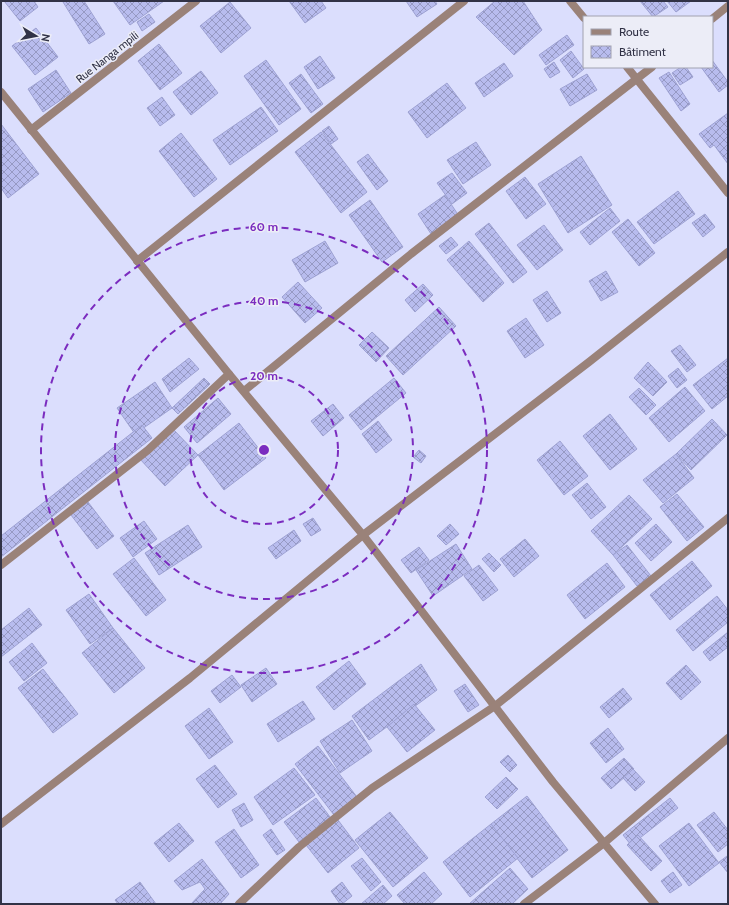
<svg xmlns="http://www.w3.org/2000/svg" width="729" height="905" viewBox="0 0 729 905" font-family="Cabin,sans-serif">
  <style>
    .building { fill: url(#building-cross-hatch); stroke: #9ea2d3 }
    .lines { fill: none; stroke-linecap: round; stroke-linejoin: round }
    .street { stroke: #9a8279; stroke-width: 8 }
    .ring { fill: none; stroke: #7b2cbf; stroke-width: 2; stroke-dasharray: 7 5 }
    .labels { text-anchor: middle; stroke-width: 3; stroke-linejoin: round; paint-order: stroke }
    .street-label { font-size: 11px; fill: #313246; stroke: #ecedf7 }
    .centre { fill: #7b2cbf; stroke: #ecedf7; stroke-width: 2 }
    .ring-label { font-size: 12px; text-anchor: middle; font-weight: bold; fill: #7b2cbf; stroke: #ecedf7; stroke-width: 3; stroke-linejoin: round; paint-order: stroke }
  </style>
  <defs>
    <pattern id="building-cross-hatch" width="8" height="8" patternUnits="userSpaceOnUse"><rect width="8" height="8" fill="#b8bcee"/><path d="M0 0l8 8M0 8l8-8" fill="none" stroke="#9699c3"/></pattern>
  </defs>
  <rect width="100%" height="100%" fill="#dbdefd"/>
  <g class="building">
    <path d="M4,1H34L38,7L20,21Z"/>
    <path d="M65,1H84L105,34L89,44L63,2Z"/>
    <path d="M113,1H164L130,25Z"/>
    <path d="M289,1H321L326,8L305,23Z"/>
    <path d="M406,1H435L437,4L417,17Z"/>
    <path d="M495,1H523L542,30L514,55L476,17Z"/>
    <path d="M640,1H663L668,7L653,17Z"/>
    <path d="M667,1H691L676,12Z"/>
    <path d="M230,2L251,28L221,53L200,26Z"/>
    <path d="M149,14L155,22L142,31L137,22Z"/>
    <path d="M36,28L58,57L35,75L12,46Z"/>
    <path d="M567,35L574,45L546,65L539,55Z"/>
    <path d="M159,44L182,73L160,90L138,61Z"/>
    <path d="M571,51L584,69L573,78L560,60Z"/>
    <path d="M320,56L335,78L318,89L304,67Z"/>
    <path d="M266,60L301,109L279,125L244,76Z"/>
    <path d="M712,60L728,82V85L719,92L701,67H712Z"/>
    <path d="M554,62L560,72L550,78L544,69Z"/>
    <path d="M504,63L513,76L484,97L475,83Z"/>
    <path d="M681,67H686L693,77L680,85L672,73Z"/>
    <path d="M56,70L71,93L43,112L28,89Z"/>
    <path d="M201,71L218,93L191,115L173,92Z"/>
    <path d="M669,72L690,104L681,111L659,78Z"/>
    <path d="M301,74L323,104L311,113L289,83Z"/>
    <path d="M587,74L597,90L570,106L560,89Z"/>
    <path d="M447,83L466,108L427,138L408,112Z"/>
    <path d="M162,97L175,115L160,126L147,108Z"/>
    <path d="M261,107L278,131L230,165L213,140Z"/>
    <path d="M728,113V164L714,145L710,148L699,134Z"/>
    <path d="M1,124L39,174L8,198L1,188Z"/>
    <path d="M329,126L338,139L331,144L322,131Z"/>
    <path d="M321,132L367,192L341,213L295,152Z"/>
    <path d="M181,133L217,179L194,197L159,151Z"/>
    <path d="M476,142L491,165L463,184L447,160Z"/>
    <path d="M368,154L388,181L377,190L357,162Z"/>
    <path d="M581,156L612,205L568,233L538,184Z"/>
    <path d="M452,173L467,193L452,204L437,183Z"/>
    <path d="M525,177L546,204L526,219L506,191Z"/>
    <path d="M678,191L695,214L654,244L637,222Z"/>
    <path d="M445,195L461,219L433,237L418,214Z"/>
    <path d="M370,200L403,247L382,262L349,215Z"/>
    <path d="M610,208L620,221L590,245L580,232Z"/>
    <path d="M705,214L715,227L703,237L692,223Z"/>
    <path d="M628,219L655,253L639,266L612,232Z"/>
    <path d="M489,223L527,272L513,283L475,234Z"/>
    <path d="M544,225L563,250L537,270L517,245Z"/>
    <path d="M451,237L458,245L446,254L439,246Z"/>
    <path d="M325,241L338,263L305,282L292,260Z"/>
    <path d="M469,241L504,283L483,302L447,260Z"/>
    <path d="M606,271L618,292L601,301L589,281Z"/>
    <path d="M298,282L322,308L305,323L282,297Z"/>
    <path d="M423,284L433,295L415,312L405,300Z"/>
    <path d="M547,291L561,313L547,322L533,300Z"/>
    <path d="M439,307L456,326L403,375L386,356Z"/>
    <path d="M526,318L544,345L525,358L507,331Z"/>
    <path d="M372,332L389,348L376,362L359,345Z"/>
    <path d="M680,345L696,365L687,372L671,351Z"/>
    <path d="M189,358L199,369L170,392L162,379Z"/>
    <path d="M728,358V396L712,409L693,385Z"/>
    <path d="M648,362L667,382L653,396L634,378Z"/>
    <path d="M678,368L687,380L677,388L668,376Z"/>
    <path d="M204,378L210,384L178,414L172,408Z"/>
    <path d="M394,378L406,393L361,430L349,415Z"/>
    <path d="M155,382L172,408L135,434L117,408Z"/>
    <path d="M685,387L705,411L669,442L649,418Z"/>
    <path d="M639,388L656,405L646,415L629,397Z"/>
    <path d="M218,398L231,414L197,443L184,427Z"/>
    <path d="M333,404L344,418L323,436L311,421Z"/>
    <path d="M610,414L637,449L610,470L583,436Z"/>
    <path d="M712,419L727,435L691,470L676,454Z"/>
    <path d="M378,421L392,440L376,453L362,434Z"/>
    <path d="M239,423L266,458L224,490L198,455Z"/>
    <path d="M142,425L152,438L1,557V536Z"/>
    <path d="M171,427L198,455L165,486L139,458Z"/>
    <path d="M560,441L588,476L564,495L537,460Z"/>
    <path d="M419,450L426,456L421,463L413,457Z"/>
    <path d="M676,454L694,478L663,503L643,480Z"/>
    <path d="M587,483L606,507L591,519L572,495Z"/>
    <path d="M677,494L704,527L687,541L660,507Z"/>
    <path d="M629,495L652,519L613,555L591,531Z"/>
    <path d="M88,502L114,536L97,549L71,515Z"/>
    <path d="M313,518L321,530L311,536L303,524Z"/>
    <path d="M144,521L157,539L133,557L120,538Z"/>
    <path d="M450,524L459,534L446,545L437,536Z"/>
    <path d="M656,524L672,542L651,561L635,543Z"/>
    <path d="M188,525L202,547L159,575L145,553Z"/>
    <path d="M294,530L301,541L276,559L268,548Z"/>
    <path d="M525,539L539,556L514,577L500,559Z"/>
    <path d="M456,544L472,569L433,596L416,570Z"/>
    <path d="M627,545L651,576L637,586L613,555Z"/>
    <path d="M419,547L429,560L411,573L401,560Z"/>
    <path d="M489,553L501,565L494,572L482,559Z"/>
    <path d="M134,558L166,600L146,616L113,574Z"/>
    <path d="M692,561L712,586L670,620L650,595Z"/>
    <path d="M607,563L625,587L585,619L567,595Z"/>
    <path d="M479,565L498,590L483,601L464,576Z"/>
    <path d="M89,594L113,628L90,644L66,610Z"/>
    <path d="M717,596L728,610V622L693,651L676,630Z"/>
    <path d="M29,608L42,625L1,657V630Z"/>
    <path d="M113,628L145,668L114,693L82,653Z"/>
    <path d="M728,632V647L710,661L703,652Z"/>
    <path d="M32,643L47,663L24,681L9,662Z"/>
    <path d="M349,661L366,684L334,710L316,687Z"/>
    <path d="M421,664L437,690L369,740L352,716Z"/>
    <path d="M686,665L701,682L681,700L666,683Z"/>
    <path d="M266,668L277,684L252,702L241,685Z"/>
    <path d="M43,669L78,714L53,733L18,688Z"/>
    <path d="M232,675L241,687L220,703L211,691Z"/>
    <path d="M465,684L479,705L468,712L454,691Z"/>
    <path d="M623,688L632,699L609,718L600,707Z"/>
    <path d="M303,701L315,719L278,742L267,724Z"/>
    <path d="M414,704L435,730L407,752L387,727Z"/>
    <path d="M209,708L233,742L209,759L185,726Z"/>
    <path d="M352,720L372,751L340,773L320,741Z"/>
    <path d="M608,728L624,749L606,763L590,743Z"/>
    <path d="M318,746L357,797L334,815L295,764Z"/>
    <path d="M508,755L517,765L510,772L500,762Z"/>
    <path d="M624,758L634,769L611,789L601,778Z"/>
    <path d="M215,765L237,794L218,808L196,779Z"/>
    <path d="M294,768L315,795L273,825L254,797Z"/>
    <path d="M633,769L645,782L635,791L623,778Z"/>
    <path d="M506,777L518,789L497,809L485,797Z"/>
    <path d="M527,796L568,850L532,878L491,824Z"/>
    <path d="M316,798L330,817L299,842L284,822Z"/>
    <path d="M670,798L678,808L631,845L623,835Z"/>
    <path d="M244,803L253,820L241,827L232,810Z"/>
    <path d="M390,812L428,858L393,887L355,840Z"/>
    <path d="M714,812L728,830V844L718,852L697,825Z"/>
    <path d="M338,820L359,848L328,873L306,845Z"/>
    <path d="M179,823L194,841L169,862L154,843Z"/>
    <path d="M689,823L719,863L689,886L659,846Z"/>
    <path d="M491,824L518,858L470,897L443,862Z"/>
    <path d="M234,829L259,865L241,878L215,842Z"/>
    <path d="M271,829L285,850L277,855L263,835Z"/>
    <path d="M638,835L662,861L651,871L627,845Z"/>
    <path d="M727,856L728,857V873L719,862Z"/>
    <path d="M362,858L381,882L371,891L351,866Z"/>
    <path d="M202,859L229,894L220,904H191L205,889L200,882L182,890L174,881Z"/>
    <path d="M510,868L528,889L512,904H469Z"/>
    <path d="M424,872L442,894L431,904H405L397,895Z"/>
    <path d="M673,872L682,885L670,893L661,881Z"/>
    <path d="M140,882L156,904H118L115,900Z"/>
    <path d="M342,882L352,896L342,904H340L331,891Z"/>
    <path d="M383,885L392,896L383,904H361Z"/>
  </g>
  <g class="lines">
    <g class="street">
      <path d="M570,1L584,18"/>
      <path d="M712,19L728,6"/>
      <path d="M627,67L728,193"/>
      <path d="M1,92L229,374L363,535L553,782L655,904"/>
      <path d="M31,130L196,1"/>
      <path d="M137,261L464,1"/>
      <path d="M244,391L411,254L652,67"/>
      <path d="M1,565L148,450L229,374"/>
      <path d="M1,824L190,678L363,535L589,362L728,252"/>
      <path d="M239,904L299,847L372,788L495,706L728,518"/>
      <path d="M524,904L604,843L728,738"/>
    </g>
  </g>
  <g class="ring">
    <circle cx="264" cy="450" r="74"/>
    <circle cx="264" cy="450" r="149"/>
    <circle cx="264" cy="450" r="223"/>
  </g>
  <g class="labels">
    <g class="street-label">
      <text transform="translate(107 57) rotate(-38)" y="4">Rue Nanga mpili</text>
    </g>
  </g>
  <circle cx="264" cy="450" r="6" class="centre"/>
  <g class="ring-label">
    <text x="264" y="231">60 m</text>
    <text x="264" y="305">40 m</text>
    <text x="264" y="380">20 m</text>
  </g>
  <rect width="729" height="905" fill="none" stroke="#313246" stroke-width="4"/>
  <rect x="583" y="16" width="130" height="52" fill="#ecedf7" stroke="#a1a2b0"/>
  <rect x="591" y="29" width="20" height="6" fill="#9a8279" stroke="#a1a2b0"/>
  <text x="619" y="36" font-size="12" fill="#313246">Route</text>
  <rect x="591" y="46" width="20" height="12" fill="url(#building-cross-hatch)" stroke="#a1a2b0"/>
  <text x="619" y="56" font-size="12" fill="#313246">Bâtiment</text>
  <g transform="translate(36 36) rotate(100)" stroke="#ecedf7" stroke-width="3" paint-order="stroke">
  <path d="M0-3L7 15L0 10L-7 15Z" fill="#313246"/>
  <text y="-6" font-size="11" font-weight="bold" text-anchor="middle" fill="#313246">N</text>
  </g>
</svg>
